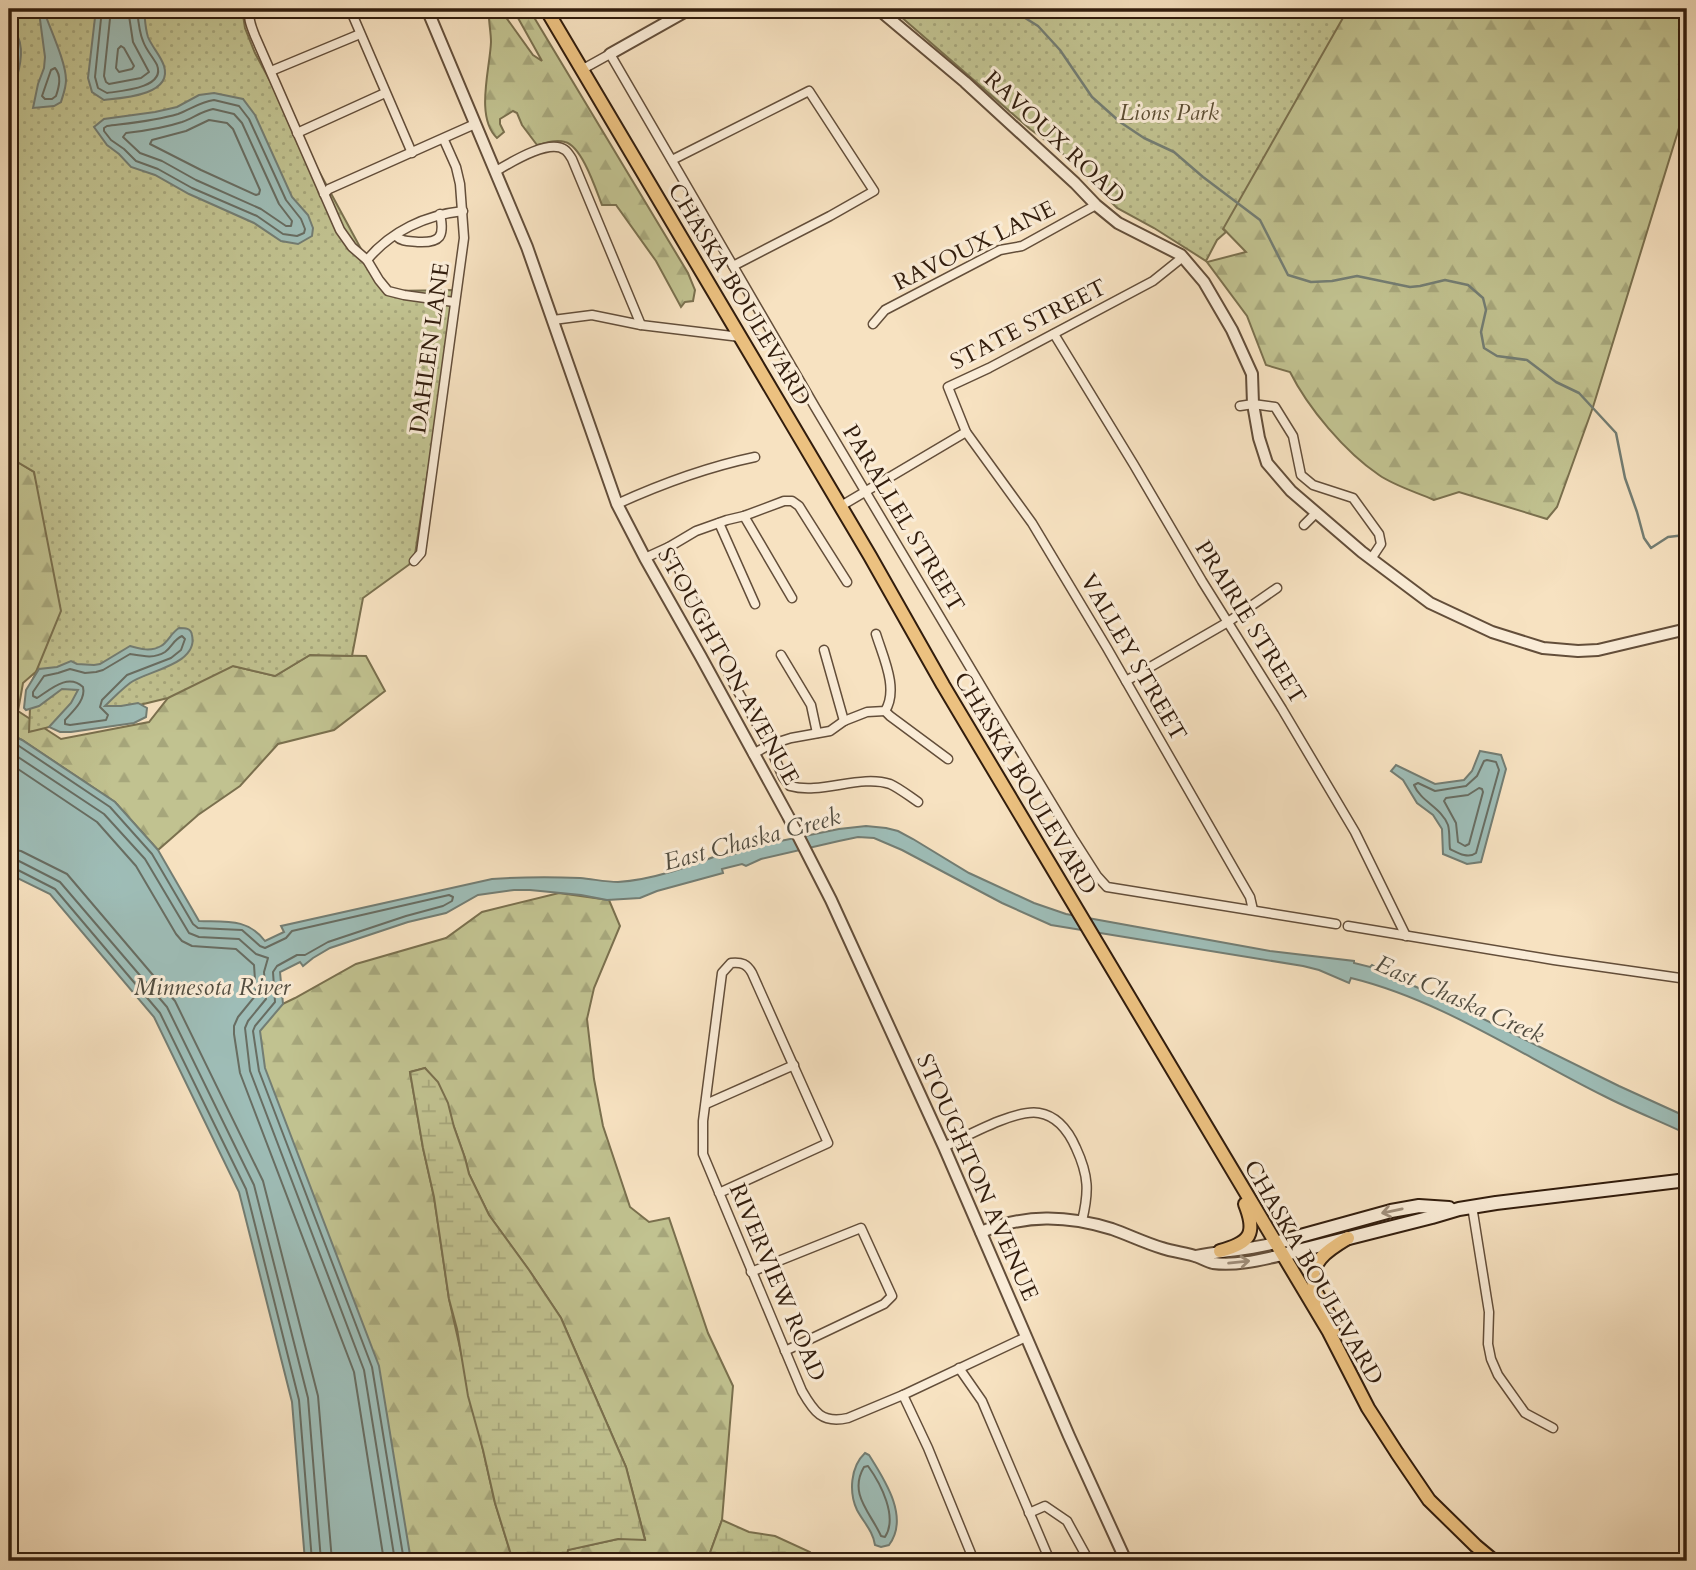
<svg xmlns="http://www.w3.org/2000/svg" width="1696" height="1570" viewBox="0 0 1696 1570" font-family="Cardo,serif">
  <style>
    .forest { fill: url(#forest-firs); stroke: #7a704e; stroke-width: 2 }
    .wetland { fill: url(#wetland-marsh); stroke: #7a704e; stroke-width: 2 }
    .park { fill: url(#park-dots); stroke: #7a704e; stroke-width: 2 }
    .water { fill: #9ebdb7; stroke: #737d73; stroke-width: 2 }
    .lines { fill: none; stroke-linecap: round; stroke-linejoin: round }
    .shore { stroke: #686d62; stroke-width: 2 }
    .stream { stroke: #737d73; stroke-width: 2.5 }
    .minor-casing { stroke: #634e3a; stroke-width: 11 }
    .tertiary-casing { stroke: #634e3a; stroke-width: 14 }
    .secondary-casing { stroke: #321d0d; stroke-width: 16 }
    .primary-casing { stroke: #321d0d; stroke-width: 16 }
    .minor { stroke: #faecd7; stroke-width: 8 }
    .tertiary { stroke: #faecd7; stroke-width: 10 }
    .secondary { stroke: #faecd7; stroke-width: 12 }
    .primary { stroke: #ecc180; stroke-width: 12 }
    .oneway { stroke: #a08f7c }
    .labels { text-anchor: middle; stroke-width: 6; stroke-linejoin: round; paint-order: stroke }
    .park-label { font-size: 23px; font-style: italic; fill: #5d4f34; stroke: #faecd7 }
    .street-label { font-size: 23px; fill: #321d0d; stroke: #faecd7 }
    .water-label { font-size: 24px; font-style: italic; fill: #524d40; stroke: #faecd7 }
  </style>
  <defs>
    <pattern id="forest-firs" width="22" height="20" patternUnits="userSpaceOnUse" patternTransform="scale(1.75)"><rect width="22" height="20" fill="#c1c290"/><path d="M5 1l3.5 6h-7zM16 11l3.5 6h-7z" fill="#a6a67b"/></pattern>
    <pattern id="wetland-marsh" width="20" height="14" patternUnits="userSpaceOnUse" patternTransform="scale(1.75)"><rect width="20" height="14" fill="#c1c290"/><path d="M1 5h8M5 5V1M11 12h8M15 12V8" fill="none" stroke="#a6a67b"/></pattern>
    <pattern id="park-dots" width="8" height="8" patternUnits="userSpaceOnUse" patternTransform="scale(1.75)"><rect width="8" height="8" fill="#c1c290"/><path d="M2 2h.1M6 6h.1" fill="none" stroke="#a6a67b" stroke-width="1.8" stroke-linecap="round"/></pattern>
  </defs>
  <rect width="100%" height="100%" fill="#f7e2c1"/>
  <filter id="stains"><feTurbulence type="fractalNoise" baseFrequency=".00286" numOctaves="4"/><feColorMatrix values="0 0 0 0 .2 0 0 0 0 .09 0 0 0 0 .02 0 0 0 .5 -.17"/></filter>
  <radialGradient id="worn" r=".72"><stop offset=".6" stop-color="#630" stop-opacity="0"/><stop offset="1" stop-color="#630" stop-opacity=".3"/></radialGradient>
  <g class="forest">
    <path d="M489,9H500L533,55L542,61L513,9H529L688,273L695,290L693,301L685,302L681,307L656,261L616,205H602C596,190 582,146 565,142C556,139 546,143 537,145L522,125L517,113L513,111L500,119V124L504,132L497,138C475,117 490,69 491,42C491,31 488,20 489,9Z"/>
    <path d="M1214,9H1687V102L1593,407L1557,507L1547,519L1459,492L1434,500C1416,492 1395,486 1379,475C1345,452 1308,408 1290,372L1266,365L1247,316L1207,262L1246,252L1150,153Z"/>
    <path d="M9,457L34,472L66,597L46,663L23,683L18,711L61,739L149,722L168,698L201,664L233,666L275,676L310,655L366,656L385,691L334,730L278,744L240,786L198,815L158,850L115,802L22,740L9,734Z"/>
    <path d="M559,893L609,900L620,926L594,988L587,1019L594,1079L603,1126L630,1207L649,1222L669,1218L708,1333L733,1386L722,1520L707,1561H566L567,1550L618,1539H645L626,1467L561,1318L529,1270L489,1215L469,1174L465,1158L454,1127L425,1068L410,1072L423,1148L434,1197L449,1299L495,1503L513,1561H409L261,1074L254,1027L272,1009L295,998L356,964L446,938L482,912Z"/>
  </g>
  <g class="wetland">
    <path d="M425,1068L438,1082L448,1103L454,1127L465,1158L469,1174L489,1215L529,1270L561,1318L626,1467L645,1540L618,1539L568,1550L566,1561H513L495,1503L483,1450L468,1396L457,1329L449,1299L434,1197L423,1148L410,1072Z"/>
    <path d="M722,1520L749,1532L775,1536L810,1552L818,1561H707Z"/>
  </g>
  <g class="park">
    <path d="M9,9H248L243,15L245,28L255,53L367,260L388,291L456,290L414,561L363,598L352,656L310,655L275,676L233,666L168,698L29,732L31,684L61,611L34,472L9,457Z"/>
    <path d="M892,9H1348L1223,229L1226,232L1217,240L1206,261L1154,228L1117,208L1060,151L1030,129Z"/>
  </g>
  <g class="water">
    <path d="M96,9H144C145,18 145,28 148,37C152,47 161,56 164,66C173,95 123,98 104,100L92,92L88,78Z"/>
    <path d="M44,11C50,29 66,62 66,80C66,88 63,95 61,102L54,106L33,108L38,84L44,68L45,57L39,12Z"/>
    <path d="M9,25C25,38 22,59 17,77L9,82Z"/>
    <path d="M214,93L243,99L255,115L292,197L308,215L313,228L312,236L298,244L281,241L254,223L189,194L155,175L131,167L119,154L107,145L94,127L104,119L155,112L177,107L199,95Z"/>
    <path d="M179,628C185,628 191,628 192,635C199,665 145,671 130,683C121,690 113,698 105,706H121L138,703L147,708L146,717L134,723L71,732H60L49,727L71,703L78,690L62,689L39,706L26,710L24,708L26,690L39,669L57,667L71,661L77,664L94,665L100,664L130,646C140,649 151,652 161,646C168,642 171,633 179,628Z"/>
    <path d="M9,734L22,740L115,802L158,850L199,921C225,922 248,918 265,941L284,932L281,926L492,879C522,877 551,877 580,878C593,879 605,882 618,882C653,880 687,867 719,855L720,858L737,853L741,849L839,829L866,826L886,828L898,831L913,839L969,873L1034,903L1066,914L1270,951L1354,961V963L1370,967L1372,965L1391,976L1437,996L1619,1086L1687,1117V1134C1660,1121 1631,1110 1604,1096C1521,1055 1441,1000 1351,978L1349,983L1319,970L1303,966L1051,925L1002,903L902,850L874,838L858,837L839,841L761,859L746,866L742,864L722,869L723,873L657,891L640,898L607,900L581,895L530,890H514L478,895L446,913L408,922L330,948L313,958L303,966L300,962L280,972L283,1004L260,1031L265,1068L379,1366L411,1561H305L292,1402L239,1192L154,1017L50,894L9,874Z"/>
    <path d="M1480,751L1501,755L1506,769L1481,862L1467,864L1443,854L1442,829L1433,815L1417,803L1403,780L1391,771L1396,765L1435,784L1464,780L1472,771Z"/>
    <path d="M865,1453L869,1455C884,1479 910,1517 889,1545L881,1547L875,1545C873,1531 864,1523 857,1510C849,1493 850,1467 865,1453Z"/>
  </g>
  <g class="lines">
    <g class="shore">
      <path d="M102,9L95,77L98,88L107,93C121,91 166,88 157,65C153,57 146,50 143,41C139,32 138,19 137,9"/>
      <path d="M111,9L104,76L106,82L109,84L141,78L149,72L133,42L128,9"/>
      <path d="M121,46L124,48L134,66L132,69L119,72L116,68L118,49Z"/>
      <path d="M55,68C62,76 59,87 56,96L52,99H45L42,96L51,70Z"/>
      <path d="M214,100L239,106L249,119L286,200L301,219L305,229L304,233L297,236L283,234L257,216L192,188L158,169L136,161L124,149L111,140L104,131V128L107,126C131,123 155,121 178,114C191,109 200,102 214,100Z"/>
      <path d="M213,109L234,114L242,123L279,204L292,221L291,226H286L261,209L196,180L162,161L140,153L123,137L126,133C144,131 164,128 182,122C193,118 202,111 213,109Z"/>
      <path d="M209,120L227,123L233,129L260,190L259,194L256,195L201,170L150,144L152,140L186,131Z"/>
      <path d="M182,636L185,639L181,650L171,658L127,675L102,700L100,707L108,715L106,720L70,725L65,724V720C73,711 86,700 83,687C68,673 51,689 37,698L33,696V692L44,676L58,673L70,669L85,673L96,672L103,670L130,654C142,656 154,659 165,652C172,647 174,639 182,636Z"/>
      <path d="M9,742L19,746L110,807L152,854L193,924L198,928L242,930L260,946L265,948L286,938L292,931L449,895L453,897L452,901L443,906L406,916L328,942L305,955H297L277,966L273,972L275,1002L255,1026L253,1031L259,1071L372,1367L404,1561"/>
      <path d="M9,751L104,814L145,859L189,933L199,937L239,939L256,954L268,958L264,972L266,999L248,1021L245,1028L250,1071L364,1370L395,1561"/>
      <path d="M1487,760L1496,762L1499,770L1476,853C1468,859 1458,853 1450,849C1449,842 1450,832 1448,825C1441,807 1421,802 1414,785L1418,783L1435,791L1466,786L1477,776L1484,761Z"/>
      <path d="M9,763L97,822L136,866L176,934L182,941L192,946L236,949L254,965L256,995L238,1017L234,1026V1034L240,1073L354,1372L384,1561"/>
      <path d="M1479,788L1482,789L1483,792L1469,844L1465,846L1458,842L1456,823L1444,801L1446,798L1468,795Z"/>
      <path d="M9,849L21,851L67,874L175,1001L263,1181L318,1396L332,1561"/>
      <path d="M9,859L17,860L60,882L167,1007L254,1185L308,1398L321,1561"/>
      <path d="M9,868H14L55,889L160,1013L246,1189L299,1400L312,1561"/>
      <path d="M868,1466C881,1484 898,1517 885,1537L881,1536C871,1513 848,1494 864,1467Z"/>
    </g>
    <path class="stream" d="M1011,9L1038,26L1060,50L1092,97L1120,122L1144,138L1174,152L1203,177L1260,220L1288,275L1311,282L1332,281L1357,276L1410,287L1420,286L1445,280L1468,285L1483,298L1486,310L1481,332L1484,348L1497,356L1527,360L1556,382L1579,393L1616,433L1625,478L1637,512L1644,538L1651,548L1668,537L1685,535L1687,538"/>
    <g class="minor-casing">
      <g id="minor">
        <path d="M250,9C247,18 252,28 255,36L340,230L352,247L367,260L379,280L388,291L404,295L454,302"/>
        <path d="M350,9L412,153"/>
        <path d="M583,69L610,54L815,407L993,706L1074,840L1097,876L1107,887L1336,924"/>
        <path d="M271,71L360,34"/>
        <path d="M297,133L385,93"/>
        <path d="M672,160L809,91L874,191L830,216L733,266"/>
        <path d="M496,171C510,163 549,138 565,150C568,152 570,156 572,159L641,325"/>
        <path d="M324,194L329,189L475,124"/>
        <path d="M396,236C402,242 409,241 418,242C440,243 445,237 440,214"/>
        <path d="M1183,257L1153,281L989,368L948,387L966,432L1032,523L1107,648L1239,878L1250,897L1253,910"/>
        <path d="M367,260C391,231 426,215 463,211"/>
        <path d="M553,320L592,315L641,325L740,337"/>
        <path d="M873,324L885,310L1000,250L1022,246L1096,205"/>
        <path d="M1054,334L1134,465L1202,581L1282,709L1355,832L1406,936"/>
        <path d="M1240,406L1253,404L1275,407L1293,436L1301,475L1313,485L1353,498L1379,534L1381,544L1371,559"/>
        <path d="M617,504C661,484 707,467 755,457"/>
        <path d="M841,506L966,432"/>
        <path d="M744,516L792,598"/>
        <path d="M719,523L755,604"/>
        <path d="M1304,525L1316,513"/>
        <path d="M669,547L709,636"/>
        <path d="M645,558L669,547L696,531L727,520L744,516L784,501H792L799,506L847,582"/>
        <path d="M414,561L421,553L464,238L460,184L456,167L444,140"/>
        <path d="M824,650L844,721"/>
        <path d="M781,655L811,705L817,733"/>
        <path d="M729,676L769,745L783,777L790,786C821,795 860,774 890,784C899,788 909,796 918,802"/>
        <path d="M1126,681L1228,622L1277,588"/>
        <path d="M885,711L890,716L948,759"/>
        <path d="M753,754L769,745L791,738L830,731L844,721L867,712L885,711C899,689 883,657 876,634"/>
        <path d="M1348,926L1554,960L1687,979"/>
        <path d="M706,1104L794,1065"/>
        <path d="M944,1147C967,1136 1015,1109 1039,1113C1058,1116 1069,1132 1076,1148C1089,1176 1089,1192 1082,1221"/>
        <path d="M719,1193L828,1143L752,973C747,964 742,962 731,963L722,973L703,1121V1154L802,1391C814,1412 822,1424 848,1418L903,1395L1026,1337"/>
        <path d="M1472,1206L1489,1312L1488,1344L1491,1359L1498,1375L1525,1413L1553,1428"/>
        <path d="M751,1272L861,1228L892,1296L884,1304L785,1351"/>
        <path d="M959,1368L982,1401L1050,1561"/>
        <path d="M903,1395L928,1448L974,1561"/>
        <path d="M1029,1513L1045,1506L1067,1521L1089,1561"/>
      </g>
    </g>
    <g class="tertiary-casing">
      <g id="tertiary">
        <path d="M427,9L527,247L617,504L645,558L701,657L788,816L831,900L944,1147L1069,1436L1126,1561"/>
        <path d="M878,9L965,82L1075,183L1096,205L1118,223L1181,255L1204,282L1232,330L1252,374L1253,404L1259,438L1267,463L1291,491L1362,552L1430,603L1492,632L1543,648L1578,651L1598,650L1687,629"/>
        <path d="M610,54L690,9"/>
        <path d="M981,1232C1025,1214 1067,1215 1112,1229C1129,1235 1145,1243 1162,1248C1174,1252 1187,1253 1198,1257C1203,1259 1208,1262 1213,1263C1236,1266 1260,1260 1282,1255"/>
        <path d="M1196,1256C1222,1251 1249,1250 1275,1243"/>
      </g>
    </g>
    <g class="secondary-casing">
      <g id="secondary">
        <path d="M1275,1243L1391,1211L1419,1206L1449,1208"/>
        <path d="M1282,1255L1432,1217L1459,1209L1496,1203L1687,1180"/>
      </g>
    </g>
    <g class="primary-casing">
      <g id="primary">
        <path d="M546,9L870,556L943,685L1329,1332L1368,1408L1397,1453L1429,1500L1476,1546L1494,1561"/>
        <path d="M1220,1251C1250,1243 1257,1234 1245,1204"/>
        <path d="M1333,1331C1332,1326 1331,1320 1329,1315C1325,1306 1319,1299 1315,1290C1306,1263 1328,1250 1348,1238"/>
      </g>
    </g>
    <use href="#minor" class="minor"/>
    <use href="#tertiary" class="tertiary"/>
    <use href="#secondary" class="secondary"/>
    <use href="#primary" class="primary"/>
  </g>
  <defs><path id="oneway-shaft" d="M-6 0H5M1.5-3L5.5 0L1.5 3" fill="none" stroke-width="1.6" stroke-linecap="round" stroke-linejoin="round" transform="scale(1.75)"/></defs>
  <g class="oneway">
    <use href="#oneway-shaft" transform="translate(1392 1211) rotate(168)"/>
    <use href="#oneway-shaft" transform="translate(1239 1262) rotate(-6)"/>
  </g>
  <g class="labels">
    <g class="park-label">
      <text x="1169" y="120">Lions Park</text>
    </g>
    <g class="street-label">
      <text transform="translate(1055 137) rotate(43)" y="8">RAVOUX ROAD</text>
      <text transform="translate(974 245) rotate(-26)" y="8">RAVOUX LANE</text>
      <text transform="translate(740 294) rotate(59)" y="8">CHASKA BOULEVARD</text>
      <text transform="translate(1028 324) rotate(-27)" y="8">STATE STREET</text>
      <text transform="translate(429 348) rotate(-82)" y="8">DAHLEN LANE</text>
      <text transform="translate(904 518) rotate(59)" y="8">PARALLEL STREET</text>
      <text transform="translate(1251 622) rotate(58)" y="8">PRAIRIE STREET</text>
      <text transform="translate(1134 657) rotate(60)" y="8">VALLEY STREET</text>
      <text transform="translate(729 666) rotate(61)" y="8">STOUGHTON AVENUE</text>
      <text transform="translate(1026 783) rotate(59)" y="8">CHASKA BOULEVARD</text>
      <text transform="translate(978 1177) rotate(66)" y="8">STOUGHTON AVENUE</text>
      <text transform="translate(1314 1272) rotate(60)" y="8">CHASKA BOULEVARD</text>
      <text transform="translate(778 1282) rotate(67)" y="8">RIVERVIEW ROAD</text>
    </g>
    <g class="water-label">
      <text transform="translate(752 839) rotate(-15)" y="8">East Chaska Creek</text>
      <text x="212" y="995">Minnesota River</text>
      <text transform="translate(1460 999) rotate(24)" y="8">East Chaska Creek</text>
    </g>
  </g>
  <rect width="1696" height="1570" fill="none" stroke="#f7e2c1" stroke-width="35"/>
  <rect x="10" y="10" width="1675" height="1549" fill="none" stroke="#321d0d" stroke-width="3.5"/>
  <rect x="18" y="18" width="1661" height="1535" fill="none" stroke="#321d0d" stroke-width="2"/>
  <rect width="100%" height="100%" filter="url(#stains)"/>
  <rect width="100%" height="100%" fill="url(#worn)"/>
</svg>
